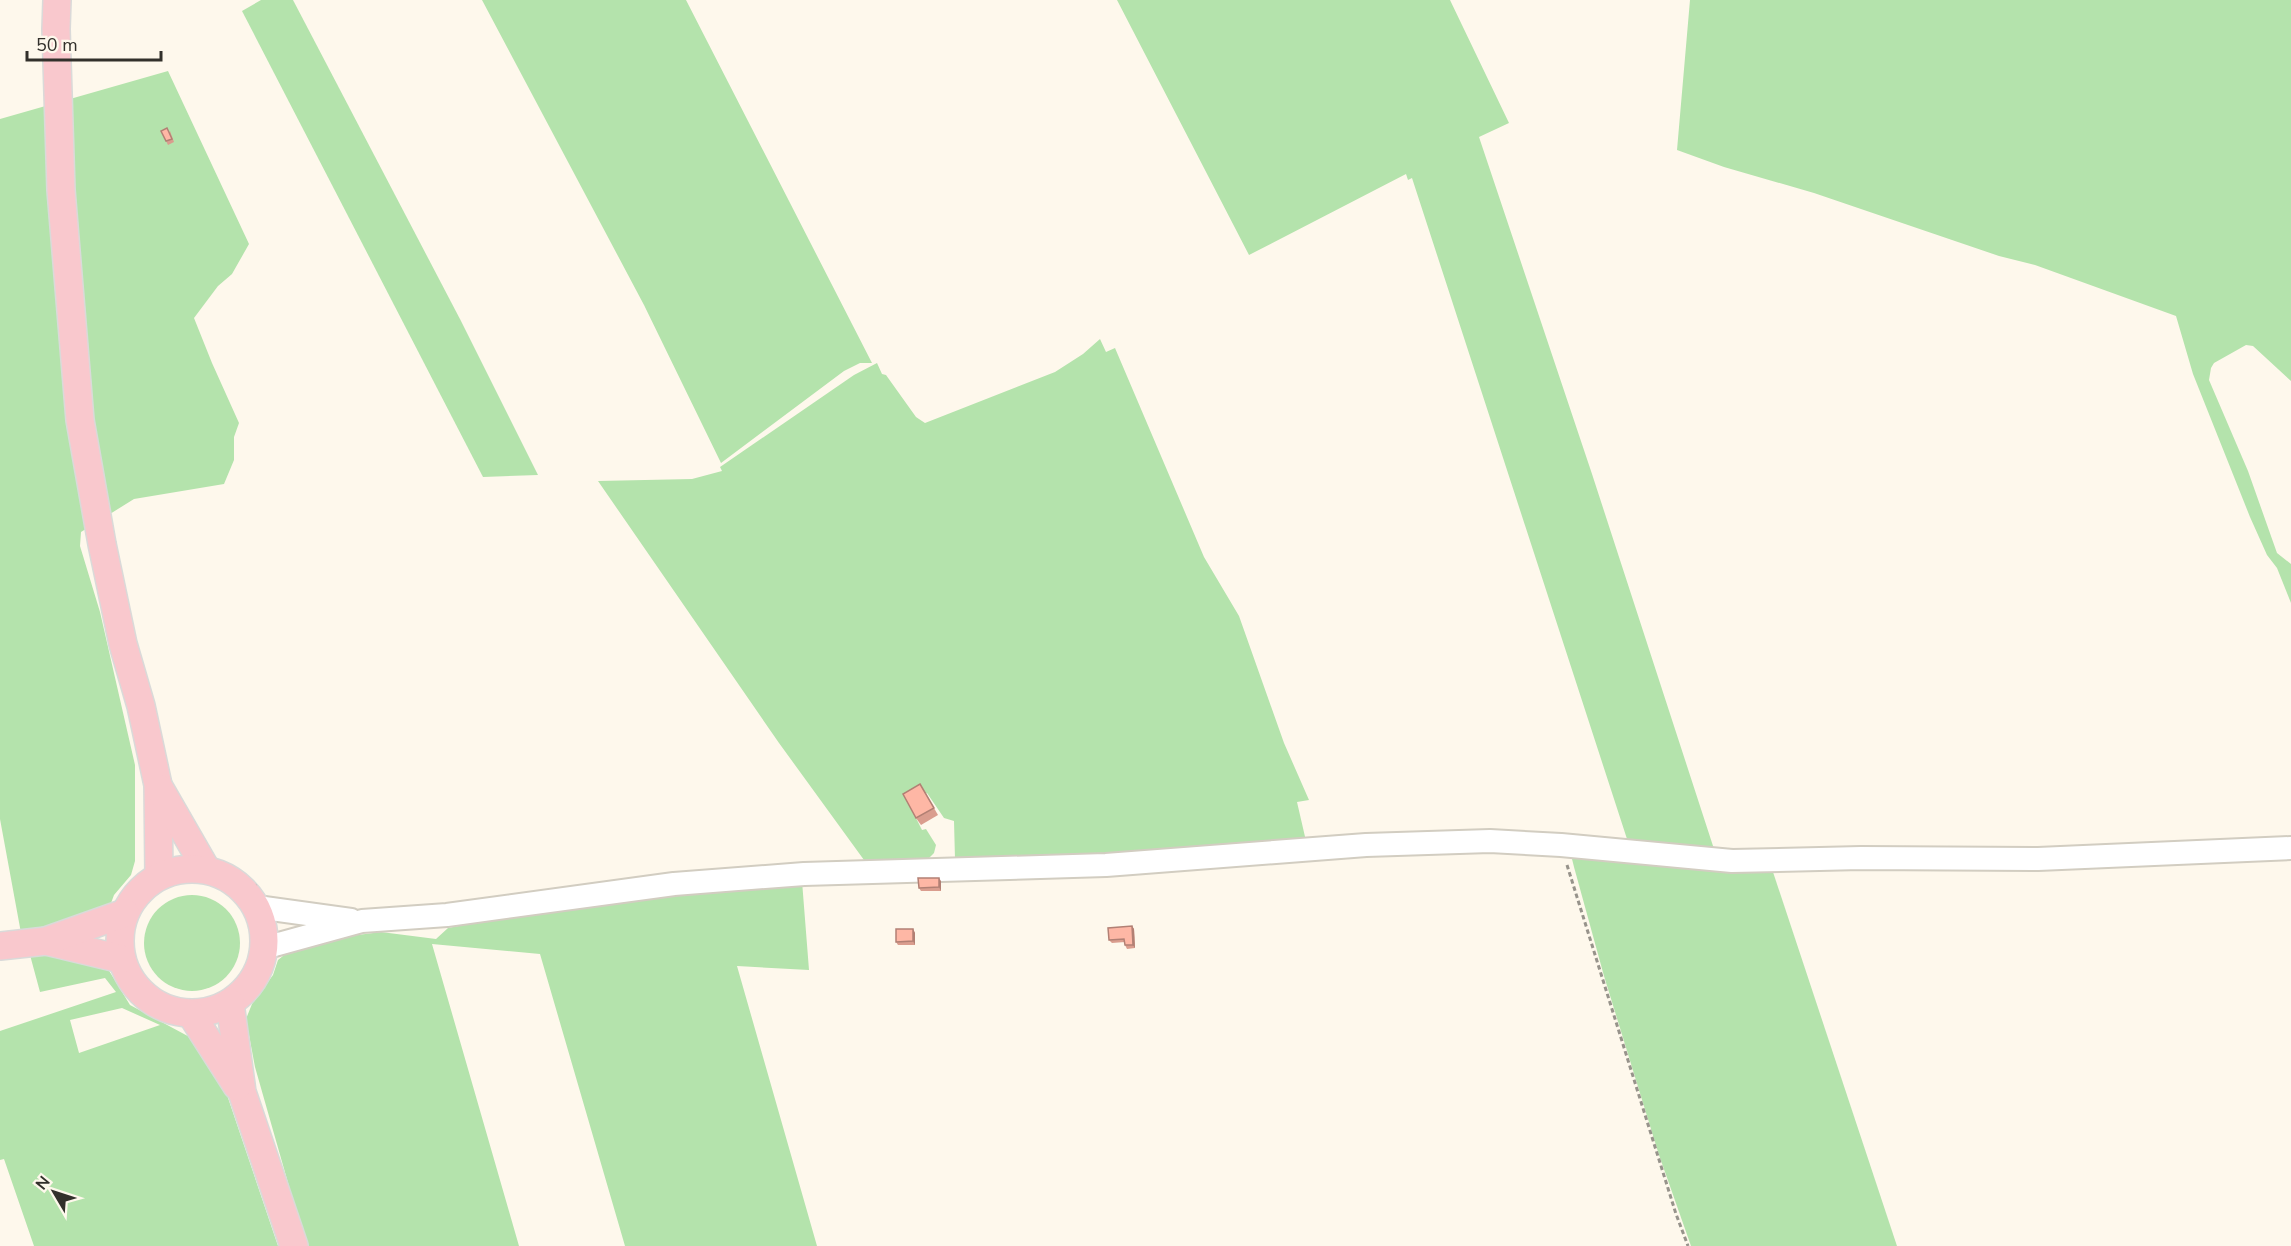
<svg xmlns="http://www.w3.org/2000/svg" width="2291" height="1246" viewBox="0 0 2291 1246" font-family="'Nunito Sans',sans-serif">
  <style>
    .green { fill: #b4e3ac; fill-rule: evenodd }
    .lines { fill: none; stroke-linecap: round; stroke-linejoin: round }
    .minor-casing { stroke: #d2cdc1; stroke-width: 26 }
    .major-casing { stroke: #dadad9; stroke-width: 30 }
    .path { stroke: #97938b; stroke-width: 3; stroke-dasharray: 4.5 3; stroke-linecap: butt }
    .minor { stroke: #fff; stroke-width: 22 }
    .major { stroke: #f9c8cd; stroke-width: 27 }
    .wall { fill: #da9d8e }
    .shaded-wall { fill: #b28074 }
    .building { fill: #feb7a5; stroke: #b28074; stroke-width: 1.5 }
  </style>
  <rect width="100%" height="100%" fill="#fef8ec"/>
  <g class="green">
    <path d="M261,0H293L461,321L538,475L483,477L242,11Z"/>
    <path d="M482,0H686L872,363H860L844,371L721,463L644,305Z"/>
    <path d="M1117,0H1450L1509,123L1479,137L1592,474L1714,849L1628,842L1412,178L1408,180L1406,174L1249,255Z"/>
    <path d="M1690,0H2291V381L2253,346L2246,345L2214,363L2211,368L2209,380L2248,471L2277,553L2291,564V603L2277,568L2267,555L2250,517L2193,374L2176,316L2035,265L1999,256L1814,193L1724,167L1677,150Z"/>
    <path d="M168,71L249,244L232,274L218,286L194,318L212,363L239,423L234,437V460L224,484L134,499L81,532L80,546L100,612L135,765V861L131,875L114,895L107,914L21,933L0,819V119Z"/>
    <path d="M1100,339L1106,352L1115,348L1204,557L1239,616L1284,743L1309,800L1297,802L1306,841L1156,852L955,859L954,821L944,818L927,793L909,804L922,830L926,829L936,845L934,853L929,858L864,860L779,743L598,481L692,479L722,471L720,467L854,375L877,363L882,374L886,375L916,417L925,423L1055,372L1083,354Z"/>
    <path d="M1576,855L1772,869L1897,1246H1691L1659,1155L1604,976L1574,867L1572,859Z"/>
    <path d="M802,881L809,970L737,966L817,1246H625L540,954L432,944L519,1246H306L255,1067L246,1019L252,1004L273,975L278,960L289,951L334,938L381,932L436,939L448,928L510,916L603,902Z"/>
    <circle cx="192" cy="943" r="48"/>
    <path d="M30,955L80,956L108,969L130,1005L197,1041L224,1086L278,1246H34L4,1159L0,1160V1031L116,992L105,978L40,992ZM122,1008L160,1025L79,1053L70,1020Z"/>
  </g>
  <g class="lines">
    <g class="minor-casing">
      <g id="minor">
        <path d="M257,907L351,920"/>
        <path d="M264,948L362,921L447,915L674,884L804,874L1106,865L1366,845L1490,841L1561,845L1732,861L1861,858L2038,859L2291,848"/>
      </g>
    </g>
    <g class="major-casing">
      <g id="major">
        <path d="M57,0L56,29L61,190L80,420L102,544L123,644L141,706L158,785L159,876"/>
        <path d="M160,789L206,869"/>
        <circle cx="192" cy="941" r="72"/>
        <path d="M46,941L121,959"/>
        <path d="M0,946L46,941L125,913"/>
        <path d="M230,1003L242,1092L294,1246"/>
        <path d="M191,1014L237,1086"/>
      </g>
    </g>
    <g class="path">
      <path d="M1567,865L1676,1214L1688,1246"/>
      <path d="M228,867L257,887"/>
    </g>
    <use href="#minor" class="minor"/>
    <use href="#major" class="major"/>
  </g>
  <g class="wall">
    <path d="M170,131L174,142L168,145L166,141Z"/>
    <path d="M920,784L938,815L921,825L916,818Z"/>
    <path d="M941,881V891H921L919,888Z"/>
    <path d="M1132,926L1134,929L1135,948L1127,949L1125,945V942L1112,943L1109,940Z"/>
    <path d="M913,929L915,933V945H898L896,942Z"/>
  </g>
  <g class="shaded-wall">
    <path d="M939,878L941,881V891L939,887Z"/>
    <path d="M1132,926L1134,929L1135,948L1133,945Z"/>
    <path d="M913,929L915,933V945L913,941Z"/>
  </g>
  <g class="building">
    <path d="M167,128L172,139L166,141L161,131Z"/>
    <path d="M920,784L934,808L916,818L903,794Z"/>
    <path d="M918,878H939V887L919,888Z"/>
    <path d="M1132,926L1133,945H1125L1124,939L1109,940L1108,928Z"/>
    <path d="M896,929H913V941L896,942Z"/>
  </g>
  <g transform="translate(54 1192) rotate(309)" stroke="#fef8ec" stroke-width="4.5" paint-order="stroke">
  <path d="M0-4.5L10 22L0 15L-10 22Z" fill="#32302b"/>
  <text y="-9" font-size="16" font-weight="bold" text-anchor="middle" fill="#32302b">N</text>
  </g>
  <path d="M27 51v9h134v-9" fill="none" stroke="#32302b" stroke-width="3"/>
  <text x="36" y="51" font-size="18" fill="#32302b" stroke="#fef8ec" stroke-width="4.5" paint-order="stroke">50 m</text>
</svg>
